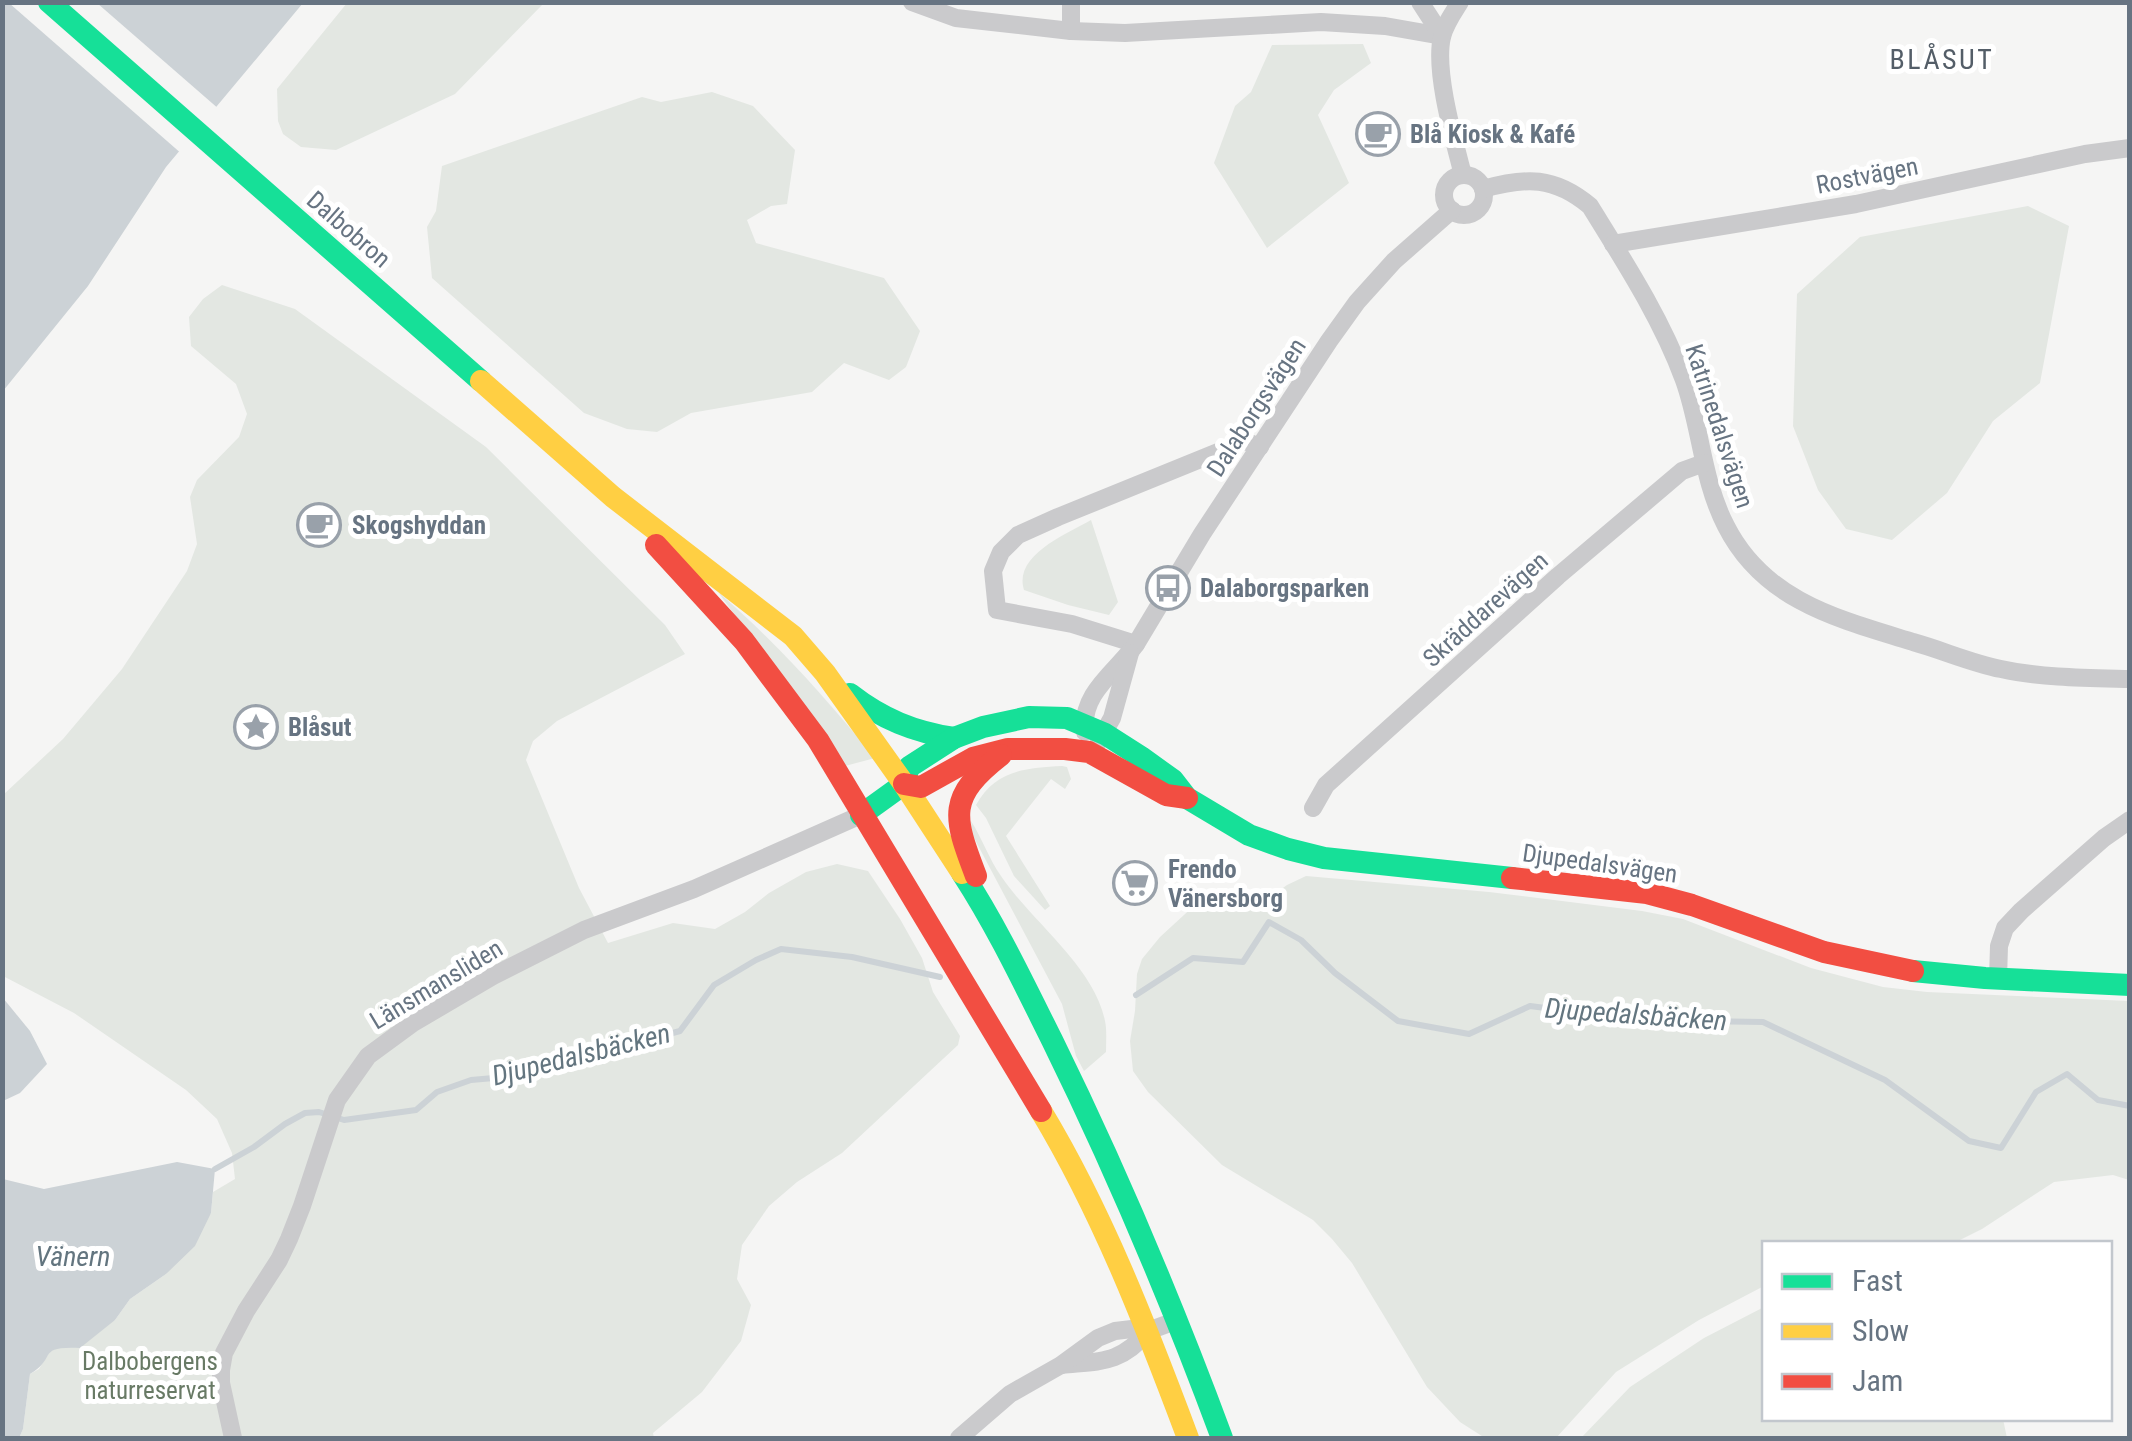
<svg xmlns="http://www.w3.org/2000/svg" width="2132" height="1441" viewBox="0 0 2132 1441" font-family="'Roboto Condensed',sans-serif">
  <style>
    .green { fill: #e3e7e2 }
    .water { fill: #ccd2d6 }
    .pier { fill: #f5f5f4 }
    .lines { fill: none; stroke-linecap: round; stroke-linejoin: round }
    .stream { stroke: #ccd2d6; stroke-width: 6 }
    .street { stroke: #cacacc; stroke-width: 18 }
    .fast { stroke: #16e098; stroke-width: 22 }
    .slow { stroke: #ffcf43; stroke-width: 22 }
    .jam { stroke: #f24e42; stroke-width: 22 }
    .labels { text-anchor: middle; stroke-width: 10; stroke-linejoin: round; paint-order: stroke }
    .poi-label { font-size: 25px; font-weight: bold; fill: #677482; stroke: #fff; text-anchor: start }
    .street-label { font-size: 25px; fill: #677482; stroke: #fff }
    .park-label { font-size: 25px; fill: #687a65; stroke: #fff }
    .neighbourhood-label { font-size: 28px; letter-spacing: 2.5px; fill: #545e68; stroke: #fff }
    .water-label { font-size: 28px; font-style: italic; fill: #63757f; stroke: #fff }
  </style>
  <rect width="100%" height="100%" fill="#f5f5f4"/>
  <g class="green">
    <path d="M347,3V2L544,3L455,94L336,150L301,147L283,134L278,121L277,89Z"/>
    <path d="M1363,44L1371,63L1334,90L1318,115L1349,183L1267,248L1214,163L1235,106L1251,92L1272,45Z"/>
    <path d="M712,92L753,106L795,150L787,204L771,206L747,220L756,243L884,278L920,331L906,367L889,380L844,363L812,392L691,413L657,432L627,429L584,413L432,278L427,227L436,211L442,166L642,97L661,102Z"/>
    <path d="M2028,206L2069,226L2040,383L1993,421L1947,493L1892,540L1846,529L1818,490L1793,426L1797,294L1860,237Z"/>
    <path d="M222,285L295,309L486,447L665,625L685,654L557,721L533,741L526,760L579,888L608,943L673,923L715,929L745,912L769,893L806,872L837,864L868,871L900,919L922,958L933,992L960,1036L958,1045L842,1153L797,1182L769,1206L742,1245L737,1279L751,1305L741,1341L702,1392L653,1433L654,1438H19L23,1429L30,1374L39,1369L50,1351L115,1320L130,1299L166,1274L211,1213L213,1192L235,1179L232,1153L217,1119L186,1090L74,1013L3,976V795L63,739L122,669L187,571L197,544L190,497L197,480L239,437L247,414L236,384L191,346L189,317L203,299Z"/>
    <path d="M1091,520L1118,602L1109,615L1068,605L1024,590C1013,555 1067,534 1091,520Z"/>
    <path d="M718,592C779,645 824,696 875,758L845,766Z"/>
    <path d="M1062,766L1067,767L1071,779L1065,789L1051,779L1006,836L1050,906L1045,910L1014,876L986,818L976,805C995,770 1026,768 1062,766Z"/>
    <path d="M971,821C982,838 989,859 1001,876C1031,921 1094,966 1105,1021C1107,1030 1106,1042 1106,1052L1084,1071L1076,1056L1062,1004L973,836Z"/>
    <path d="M1306,876L1489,892L1642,911L1683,919L1811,968L1883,987L1927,992L2129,1001V1180L2113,1175L2054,1182L1982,1229L1956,1242L1764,1244V1286L1699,1320L1616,1372L1556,1438H1485L1460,1422L1427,1387L1352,1263L1332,1239L1313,1220L1222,1165L1148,1092L1133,1071L1130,1041L1135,1011L1137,974L1142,959L1160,937L1197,903L1228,898L1247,902L1266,900L1287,885Z"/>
    <path d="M1764,1307V1418L2003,1419L2007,1438H1581L1630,1387L1704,1338Z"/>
  </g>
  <g class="water">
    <path d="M3,3H303L166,167L88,286L3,391Z"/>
    <path d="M3,998L30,1031L47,1064L20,1093L3,1101Z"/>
    <path d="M177,1162L215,1169L211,1213L195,1246L166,1274L130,1299L115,1320L80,1348C35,1346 58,1358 30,1374L23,1429L19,1438H3V1179L44,1189Z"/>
  </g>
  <path class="pier" d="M9,3H97L220,110L183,155Z"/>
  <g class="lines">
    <g class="stream">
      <path d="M1136,995L1193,958L1243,962L1269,922L1301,940L1335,973L1398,1021L1469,1034L1530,1006L1637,1020L1763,1022L1885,1080L1969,1141L2001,1148L2036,1092L2067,1074L2098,1100L2130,1106"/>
      <path d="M215,1169L254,1147L285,1124L305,1113L319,1112L344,1120L416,1110L437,1092L471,1080L505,1077L558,1054L610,1050L680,1031L714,985L756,960L781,949L852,957L940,977"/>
    </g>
    <g class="street">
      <path d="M912,2L956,18L1071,31L1125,33L1321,22L1385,26L1442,36"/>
      <path d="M1420,2L1442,36"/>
      <path d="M1460,2C1453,13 1445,24 1442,37C1434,71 1454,140 1463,175"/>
      <path d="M1071,31V2"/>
      <circle cx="1464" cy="195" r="20"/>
      <path d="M1483,189C1526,177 1554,176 1590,206C1624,261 1661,318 1684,380C1701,427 1702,480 1726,526C1764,601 1838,619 1913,642C1942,650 1971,663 2001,669C2042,678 2087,678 2130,679"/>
      <path d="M1613,244L1856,204L2085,154L2130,148"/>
      <path d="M1136,644L1072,624L997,610L993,571L1001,552L1018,535L1058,517L1245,441L1260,447"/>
      <path d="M1085,732C1080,693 1117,671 1136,644L1202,534L1329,341L1357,302L1394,261L1452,210"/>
      <path d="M1099,741L1112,718L1130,653"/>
      <path d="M1313,808L1326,785L1558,576L1682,471L1704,463"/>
      <path d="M1998,979L1999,946L2005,928L2021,911L2104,838L2130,820"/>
      <path d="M1062,1365C1100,1361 1121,1364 1148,1331"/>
      <path d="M233,1438L221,1383V1370L224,1353L246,1311L279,1260L289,1239L302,1206L337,1100L368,1056L413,1023L493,976L584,930L694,889L861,815"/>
      <path d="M959,1438L1010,1394L1061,1365L1098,1338L1115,1331L1132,1329L1148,1331L1178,1320"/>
    </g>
    <g class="fast">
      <path d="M49,2L481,381"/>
      <path d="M850,694C882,719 914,732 954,738"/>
      <path d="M861,815L904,784L909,767L954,738L983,727L1029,717L1067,718L1105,734L1141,757L1173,780L1187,798L1249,835L1288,849L1324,858L1512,878"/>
      <path d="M962,873C997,927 1023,982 1052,1040C1116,1170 1172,1303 1222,1438"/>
      <path d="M1913,971L1985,978L2130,985"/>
    </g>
    <g class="slow">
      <path d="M481,381L613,497L793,636L825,673L904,784L962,873"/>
      <path d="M1041,1111C1103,1214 1146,1326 1188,1438"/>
    </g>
    <g class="jam">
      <path d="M656,545L744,641L818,740L1041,1111"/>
      <path d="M904,784L921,787L973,758L1008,749H1065L1089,752L1166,795L1187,798"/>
      <path d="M976,876C953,816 947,797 1001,755"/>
      <path d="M1512,878L1647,893L1692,905L1824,952L1913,971"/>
    </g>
  </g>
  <defs>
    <g id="cafe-ring" transform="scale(2.25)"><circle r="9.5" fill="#fff" stroke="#99a1aa" stroke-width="1.5"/><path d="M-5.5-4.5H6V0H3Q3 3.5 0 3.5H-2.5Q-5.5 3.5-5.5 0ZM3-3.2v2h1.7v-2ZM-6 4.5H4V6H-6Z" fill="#99a1aa"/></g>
    <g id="bus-ring" transform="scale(2.25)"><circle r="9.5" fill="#fff" stroke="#99a1aa" stroke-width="1.5"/><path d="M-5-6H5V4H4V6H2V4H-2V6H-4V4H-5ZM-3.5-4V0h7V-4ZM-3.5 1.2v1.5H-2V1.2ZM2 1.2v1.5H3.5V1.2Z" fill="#99a1aa"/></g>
    <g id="sight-ring" transform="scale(2.25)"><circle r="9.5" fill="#fff" stroke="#99a1aa" stroke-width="1.5"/><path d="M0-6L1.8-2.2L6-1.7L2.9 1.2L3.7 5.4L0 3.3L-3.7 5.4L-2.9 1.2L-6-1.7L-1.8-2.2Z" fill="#99a1aa"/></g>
    <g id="supermarket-ring" transform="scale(2.25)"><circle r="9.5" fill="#fff" stroke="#99a1aa" stroke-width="1.5"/><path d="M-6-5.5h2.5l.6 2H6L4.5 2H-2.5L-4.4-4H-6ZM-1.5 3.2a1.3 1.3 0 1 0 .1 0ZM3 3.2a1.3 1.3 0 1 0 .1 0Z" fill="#99a1aa"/></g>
  </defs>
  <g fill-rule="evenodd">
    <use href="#cafe-ring" x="1378" y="134"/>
    <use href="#cafe-ring" x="319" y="525"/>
    <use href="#bus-ring" x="1168" y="588"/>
    <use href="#sight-ring" x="256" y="727"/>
    <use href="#supermarket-ring" x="1135" y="883"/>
  </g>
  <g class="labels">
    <g class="poi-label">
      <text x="1410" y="143">Blå Kiosk &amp; Kafé</text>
      <text x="352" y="534">Skogshyddan</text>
      <text x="1200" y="597">Dalaborgsparken</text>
      <text x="288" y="736">Blåsut</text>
      <text x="1168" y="878">Frendo<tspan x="1168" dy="29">Vänersborg</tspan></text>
    </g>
    <g class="street-label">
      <text transform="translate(1867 175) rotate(-11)" y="9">Rostvägen</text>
      <text transform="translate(349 229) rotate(41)" y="9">Dalbobron</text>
      <text transform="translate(1256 407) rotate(-57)" y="9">Dalaborgsvägen</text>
      <text transform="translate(1720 426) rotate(72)" y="9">Katrinedalsvägen</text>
      <text transform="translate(1485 609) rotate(-42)" y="9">Skräddarevägen</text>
      <text transform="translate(1600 863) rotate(8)" y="9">Djupedalsvägen</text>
      <text transform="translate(436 984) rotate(-31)" y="9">Länsmansliden</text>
    </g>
    <g class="park-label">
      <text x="150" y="1370">Dalbobergens<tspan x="150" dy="29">naturreservat</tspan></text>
    </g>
    <g class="neighbourhood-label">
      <text x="1942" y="69">BLÅSUT</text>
    </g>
    <g class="water-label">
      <text transform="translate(1636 1014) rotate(4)" y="10">Djupedalsbäcken</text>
      <text transform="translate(581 1054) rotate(-14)" y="10">Djupedalsbäcken</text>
      <text x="73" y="1266">Vänern</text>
    </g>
  </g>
  <rect width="2132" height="1441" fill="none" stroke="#677482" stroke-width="10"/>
  <rect x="1762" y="1241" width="350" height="180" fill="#ffffff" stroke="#c2c7cd" stroke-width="2.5"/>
  <rect x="1782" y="1274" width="50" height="15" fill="#16e098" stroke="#c2c7cd" stroke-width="2.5"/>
  <text x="1852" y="1291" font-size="30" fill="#677482">Fast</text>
  <rect x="1782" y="1324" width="50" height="15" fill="#ffcf43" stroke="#c2c7cd" stroke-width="2.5"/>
  <text x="1852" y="1341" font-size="30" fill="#677482">Slow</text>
  <rect x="1782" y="1374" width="50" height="15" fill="#f24e42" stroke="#c2c7cd" stroke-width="2.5"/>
  <text x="1852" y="1391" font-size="30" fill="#677482">Jam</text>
</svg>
